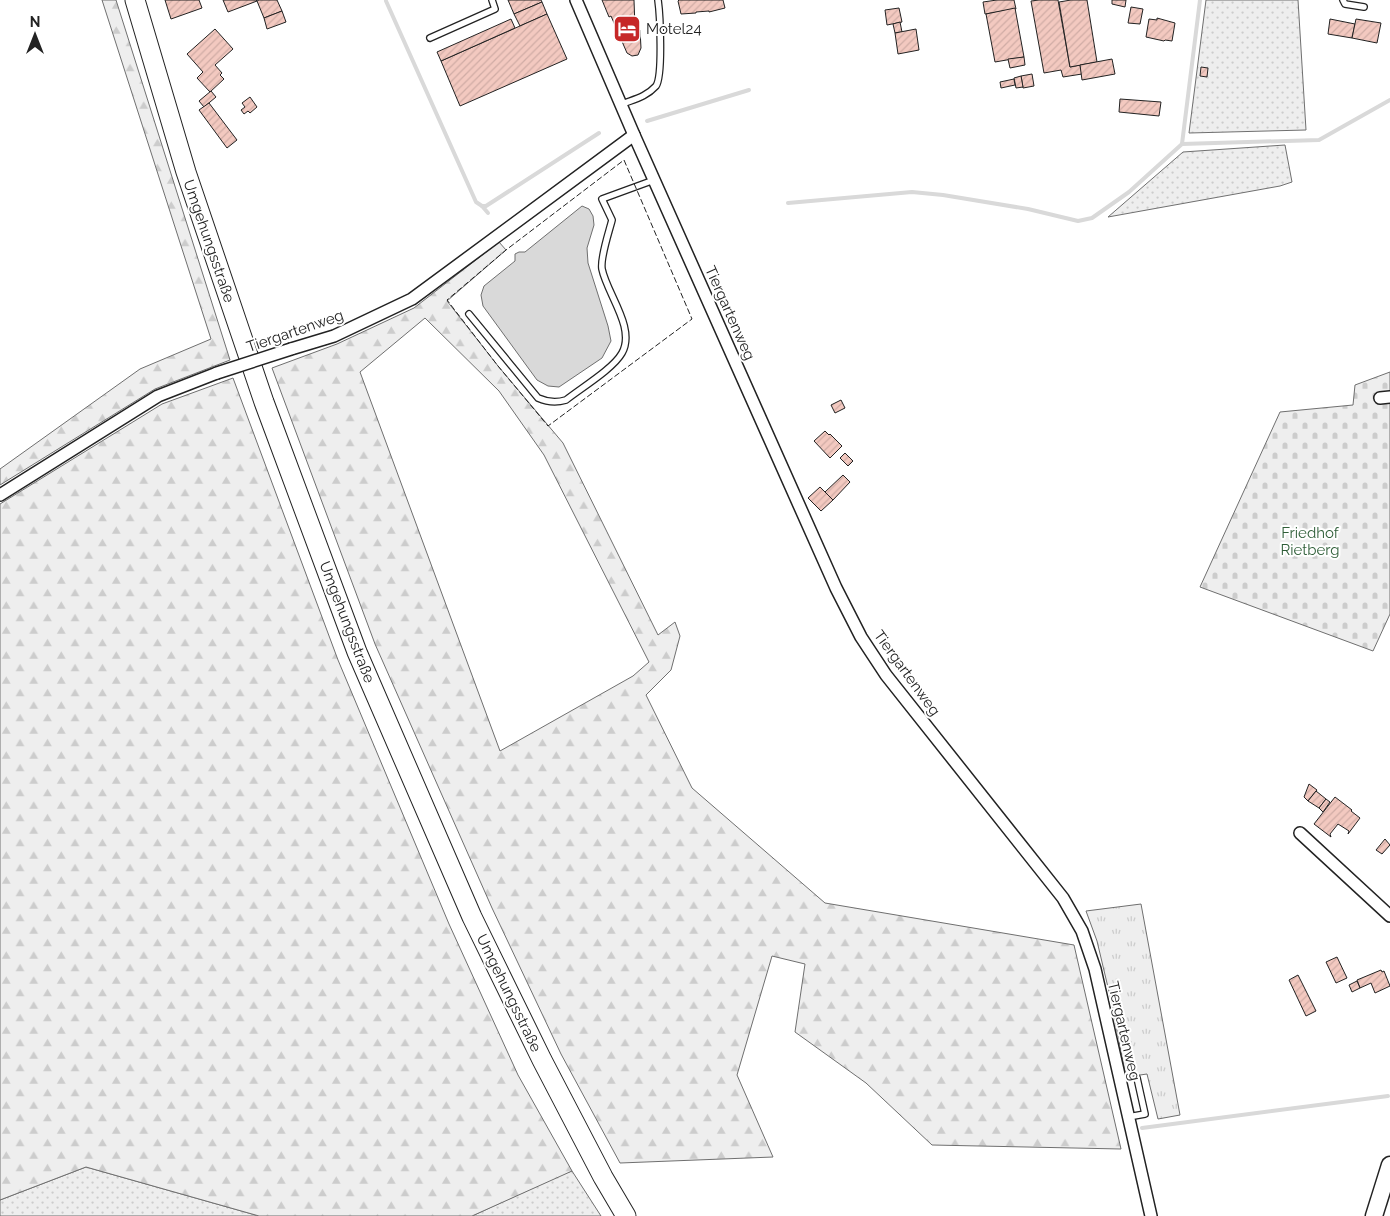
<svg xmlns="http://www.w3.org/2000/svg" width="1390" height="1216" viewBox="0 0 1390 1216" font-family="Raleway,sans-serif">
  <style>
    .grass { fill: url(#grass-dots); stroke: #6f6f6f }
    .forest { fill: url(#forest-firs); stroke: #6f6f6f; fill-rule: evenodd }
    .cemetery { fill: url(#cemetery-stones); stroke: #6f6f6f }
    .park { fill: url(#park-tufts); stroke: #6f6f6f }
    .water { fill: #d9d9d9; stroke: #6f6f6f }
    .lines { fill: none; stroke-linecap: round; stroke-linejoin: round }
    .stream { stroke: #d9d9d9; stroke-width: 4 }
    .building { fill: url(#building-hatch); stroke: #222 }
    .lane-casing { stroke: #222; stroke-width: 8 }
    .street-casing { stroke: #222; stroke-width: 14 }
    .secondary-casing { stroke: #222; stroke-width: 19 }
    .primary-casing { stroke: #222; stroke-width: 21 }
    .lane { stroke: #fff; stroke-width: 5.5 }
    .street { stroke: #fff; stroke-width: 11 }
    .secondary { stroke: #fff; stroke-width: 16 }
    .primary { stroke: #fff; stroke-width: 19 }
    .street-bridge-casing { stroke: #222; stroke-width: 14; stroke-linecap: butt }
    .street-bridge { stroke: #fff; stroke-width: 11 }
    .fence { stroke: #222; stroke-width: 1; stroke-dasharray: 6 2.5; stroke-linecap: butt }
    .labels { text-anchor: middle; stroke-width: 4; stroke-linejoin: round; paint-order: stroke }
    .poi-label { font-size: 15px; fill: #222; stroke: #fff; text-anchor: start }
    .street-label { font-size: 15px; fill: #222; stroke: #fff }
    .park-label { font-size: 15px; fill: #2f5e38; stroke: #fff }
  </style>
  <defs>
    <pattern id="grass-dots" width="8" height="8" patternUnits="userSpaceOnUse" patternTransform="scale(1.25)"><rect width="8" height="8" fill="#eee"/><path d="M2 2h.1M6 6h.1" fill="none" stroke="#ccc" stroke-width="1.8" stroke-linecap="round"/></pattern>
    <pattern id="forest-firs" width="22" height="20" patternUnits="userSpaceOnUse" patternTransform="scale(1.25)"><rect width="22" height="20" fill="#eee"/><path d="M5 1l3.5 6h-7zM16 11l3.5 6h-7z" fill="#ccc"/></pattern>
    <pattern id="cemetery-stones" width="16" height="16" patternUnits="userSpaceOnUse" patternTransform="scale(1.25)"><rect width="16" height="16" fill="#eee"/><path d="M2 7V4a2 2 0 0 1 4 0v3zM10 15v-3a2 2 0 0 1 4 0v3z" fill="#ccc"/></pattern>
    <pattern id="park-tufts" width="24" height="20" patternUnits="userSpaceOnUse" patternTransform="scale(1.25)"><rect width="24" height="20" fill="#eee"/><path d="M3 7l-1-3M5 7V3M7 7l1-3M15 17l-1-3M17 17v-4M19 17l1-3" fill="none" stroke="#ccc"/></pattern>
    <pattern id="building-hatch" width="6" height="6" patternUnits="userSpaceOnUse" patternTransform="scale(1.25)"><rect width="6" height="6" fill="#f3c9c0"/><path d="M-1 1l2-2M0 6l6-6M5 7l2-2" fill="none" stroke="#d0aca5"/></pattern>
  </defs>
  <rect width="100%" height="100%" fill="#fff"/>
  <g class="grass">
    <path d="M1206,0H1298L1306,130L1189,133Z"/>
    <path d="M1285,145L1292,182L1280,186L1108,217L1183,152Z"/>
    <path d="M86,1167L259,1216H0V1200Z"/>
    <path d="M572,1171L601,1216H472L563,1174Z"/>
  </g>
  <g class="forest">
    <path d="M102,0H116L230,360L155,389L0,485V469L140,369L211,339Z"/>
    <path d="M499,242L506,250L447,301L498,366L563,443L658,635L675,622L680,636L671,670L646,695L692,788L825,903L1074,945L1121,1149L932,1145L866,1083L795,1032L805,964L772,956L737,1075L773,1157L620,1163L561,1054L492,908L375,644L272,368L337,344L414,308ZM425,318L499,391L544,455L649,662L633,676L500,751L360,372Z"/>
    <path d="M233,378L338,660L449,924L518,1075L572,1171L472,1216H259L86,1167L0,1200V504L162,404Z"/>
  </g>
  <path class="cemetery" d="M1390,372V614L1373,651L1200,587L1280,412L1353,405L1355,385Z"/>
  <path class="park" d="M1141,904L1180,1115L1158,1119L1147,1074L1126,1077L1111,1000L1097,941L1086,911Z"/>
  <path class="water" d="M582,206L589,209L593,216L594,225L587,248L588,263L608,326L611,341L602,358L559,387L548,386L537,380L483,306L481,295L484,286L515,261V254L519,252H525Z"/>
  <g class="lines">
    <g class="stream">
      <path d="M386,1L476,202L482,206H486L599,133"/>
      <path d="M647,121L749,90"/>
      <path d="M1182,144L1200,0"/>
      <path d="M788,203L912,192L943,195L1028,209L1078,221L1092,218L1129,192L1182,144L1319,140L1390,100"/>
      <path d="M482,206L488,213"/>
      <path d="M1142,1128L1388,1096"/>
    </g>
  </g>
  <g class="building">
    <path d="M165,0H199L202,8L171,19Z"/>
    <path d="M223,0H256L257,1L228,12Z"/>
    <path d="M259,0H277L282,11L264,18L257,1Z"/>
    <path d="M508,0H541L542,2L514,14Z"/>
    <path d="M602,0H634L635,28L640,30L641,48L638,55L632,56L627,53L611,16L609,17Z"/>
    <path d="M679,0H723L725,8L709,12V11L696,12V13L681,14L678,1Z"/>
    <path d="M997,0H1014L1016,9L985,14L983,2Z"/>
    <path d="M1039,0H1058L1070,67L1080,65L1082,74L1063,77L1061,70L1044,73L1031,1Z"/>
    <path d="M1071,0H1087L1097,62L1070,67L1059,2Z"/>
    <path d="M1112,0H1126L1125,7L1112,4Z"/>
    <path d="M542,2L547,14L520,26L514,14Z"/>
    <path d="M1131,7L1143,9L1140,24L1128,23Z"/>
    <path d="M899,8L902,22L887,25L885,10Z"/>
    <path d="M1015,8L1024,57L995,62L986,14Z"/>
    <path d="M282,11L286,22L267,29L264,18Z"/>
    <path d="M547,14L567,59L460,106L441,61Z"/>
    <path d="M1157,18L1175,23L1172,41L1165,40L1164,41L1146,37L1149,19L1157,20Z"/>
    <path d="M511,19L515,28L441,61L437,52Z"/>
    <path d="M1330,19L1355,24L1352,38L1328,34Z"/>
    <path d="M1356,19L1381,23L1377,43L1352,38Z"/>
    <path d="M900,22L902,32L895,33L893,24Z"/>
    <path d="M215,29L233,49L215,65L222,73L220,75L224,79L210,92L197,78L203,72L187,54Z"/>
    <path d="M916,29L919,50L898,54L895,33Z"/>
    <path d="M1024,57L1025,65L1010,68L1008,59Z"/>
    <path d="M1112,59L1115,74L1082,80L1080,65Z"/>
    <path d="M1201,67L1208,68L1207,77L1200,76Z"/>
    <path d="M1032,74L1034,86L1023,88L1021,76Z"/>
    <path d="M1021,76L1023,87L1016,88L1014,78Z"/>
    <path d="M1014,79L1015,85L1001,88L1000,82Z"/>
    <path d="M211,91L216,97L204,107L199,101Z"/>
    <path d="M250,97L257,107L250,113L248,111L244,114L241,110L245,107L242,103Z"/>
    <path d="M1120,99L1161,102L1159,116L1119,112Z"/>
    <path d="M209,103L237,140L227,148L199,110Z"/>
    <path d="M841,400L845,408L835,413L831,405Z"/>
    <path d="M825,431L829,435L830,434L842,446L830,458L814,441Z"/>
    <path d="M845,453L853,461L848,466L840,458Z"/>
    <path d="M843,475L850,482L833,500L825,492Z"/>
    <path d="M820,487L833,500L821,511L808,498Z"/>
    <path d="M1309,784L1317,790L1308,801L1304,797Z"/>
    <path d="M1316,791L1326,799L1319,808L1308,801Z"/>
    <path d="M1335,797L1352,810L1351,811L1360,818L1348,834L1349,831L1338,824L1330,834L1331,837L1314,824Z"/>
    <path d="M1326,799L1330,802L1323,812L1319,808Z"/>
    <path d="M1385,839L1390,845L1382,854L1376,850Z"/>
    <path d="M1337,957L1347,978L1336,983L1326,962Z"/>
    <path d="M1381,970L1382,972L1384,971L1390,986L1375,993L1371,983L1360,988L1357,980Z"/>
    <path d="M1298,975L1316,1011L1306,1016L1289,980Z"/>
    <path d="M1357,981L1360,988L1352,992L1349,985Z"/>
  </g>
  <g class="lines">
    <g class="lane-casing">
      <g id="lane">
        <path d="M1343,0L1345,4L1364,7"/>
        <path d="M430,38L495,9L492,0"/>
        <path d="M622,104C635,99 646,97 656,86C663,76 660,14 658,0"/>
        <path d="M469,314L538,398C547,402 556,403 566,400C581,388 613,369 622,353C636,328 607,294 602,269C600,258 609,232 612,220L602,199L654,180"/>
        <path d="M1128,1117L1145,1114L1137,1078"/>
      </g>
    </g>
    <g class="street-casing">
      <g id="street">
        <path d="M576,0L634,135L836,588L861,637L886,675L1063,898L1082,931L1095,969L1151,1216"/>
        <path d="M291,349L334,336L412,299L634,135"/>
        <path d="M1380,398L1390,397"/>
        <path d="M0,495L158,396L217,373"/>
        <path d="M1300,833L1390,916"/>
      </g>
    </g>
    <g class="secondary-casing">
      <path id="secondary" d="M1374,1216L1390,1165"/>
    </g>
    <g class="primary-casing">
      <path id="primary" d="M135,0L186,172L264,402L357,652L472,917L542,1060L603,1177L626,1216"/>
    </g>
    <use href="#lane" class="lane"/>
    <use href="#street" class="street"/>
    <use href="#secondary" class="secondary"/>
    <use href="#primary" class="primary"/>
    <g class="street-bridge-casing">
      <path id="street-bridge" d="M217,373L291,349"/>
    </g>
    <use href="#street-bridge" class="street-bridge"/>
    <path class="fence" d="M624,160L692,319L548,426L498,366L447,300L506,250Z"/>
  </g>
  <defs>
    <g id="hotel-square" transform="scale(1.4375)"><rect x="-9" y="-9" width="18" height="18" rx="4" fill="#c62828" stroke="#fff"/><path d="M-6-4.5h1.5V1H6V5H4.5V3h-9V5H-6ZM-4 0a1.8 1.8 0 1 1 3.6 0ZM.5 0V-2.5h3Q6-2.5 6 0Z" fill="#fff"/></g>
  </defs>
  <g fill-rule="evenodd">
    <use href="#hotel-square" x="627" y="29"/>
  </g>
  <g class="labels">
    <g class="poi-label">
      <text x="646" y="34">Motel24</text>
    </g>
    <g class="street-label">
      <text transform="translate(209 241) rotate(71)" y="5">Umgehungsstraße</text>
      <text transform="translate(730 313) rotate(66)" y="5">Tiergartenweg</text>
      <text transform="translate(295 331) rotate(-19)" y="5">Tiergartenweg</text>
      <text transform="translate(347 622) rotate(69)" y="5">Umgehungsstraße</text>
      <text transform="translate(907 673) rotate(54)" y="5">Tiergartenweg</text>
      <text transform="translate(509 993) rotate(64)" y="5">Umgehungsstraße</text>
      <text transform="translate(1124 1031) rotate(77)" y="5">Tiergartenweg</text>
    </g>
    <g class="park-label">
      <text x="1310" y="538">Friedhof<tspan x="1310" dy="17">Rietberg</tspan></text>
    </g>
  </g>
  <g transform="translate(35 35)" stroke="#ffffff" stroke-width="4" paint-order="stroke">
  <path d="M0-4L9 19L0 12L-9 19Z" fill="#222222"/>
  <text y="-8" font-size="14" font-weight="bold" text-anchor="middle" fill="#222222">N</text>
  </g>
</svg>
